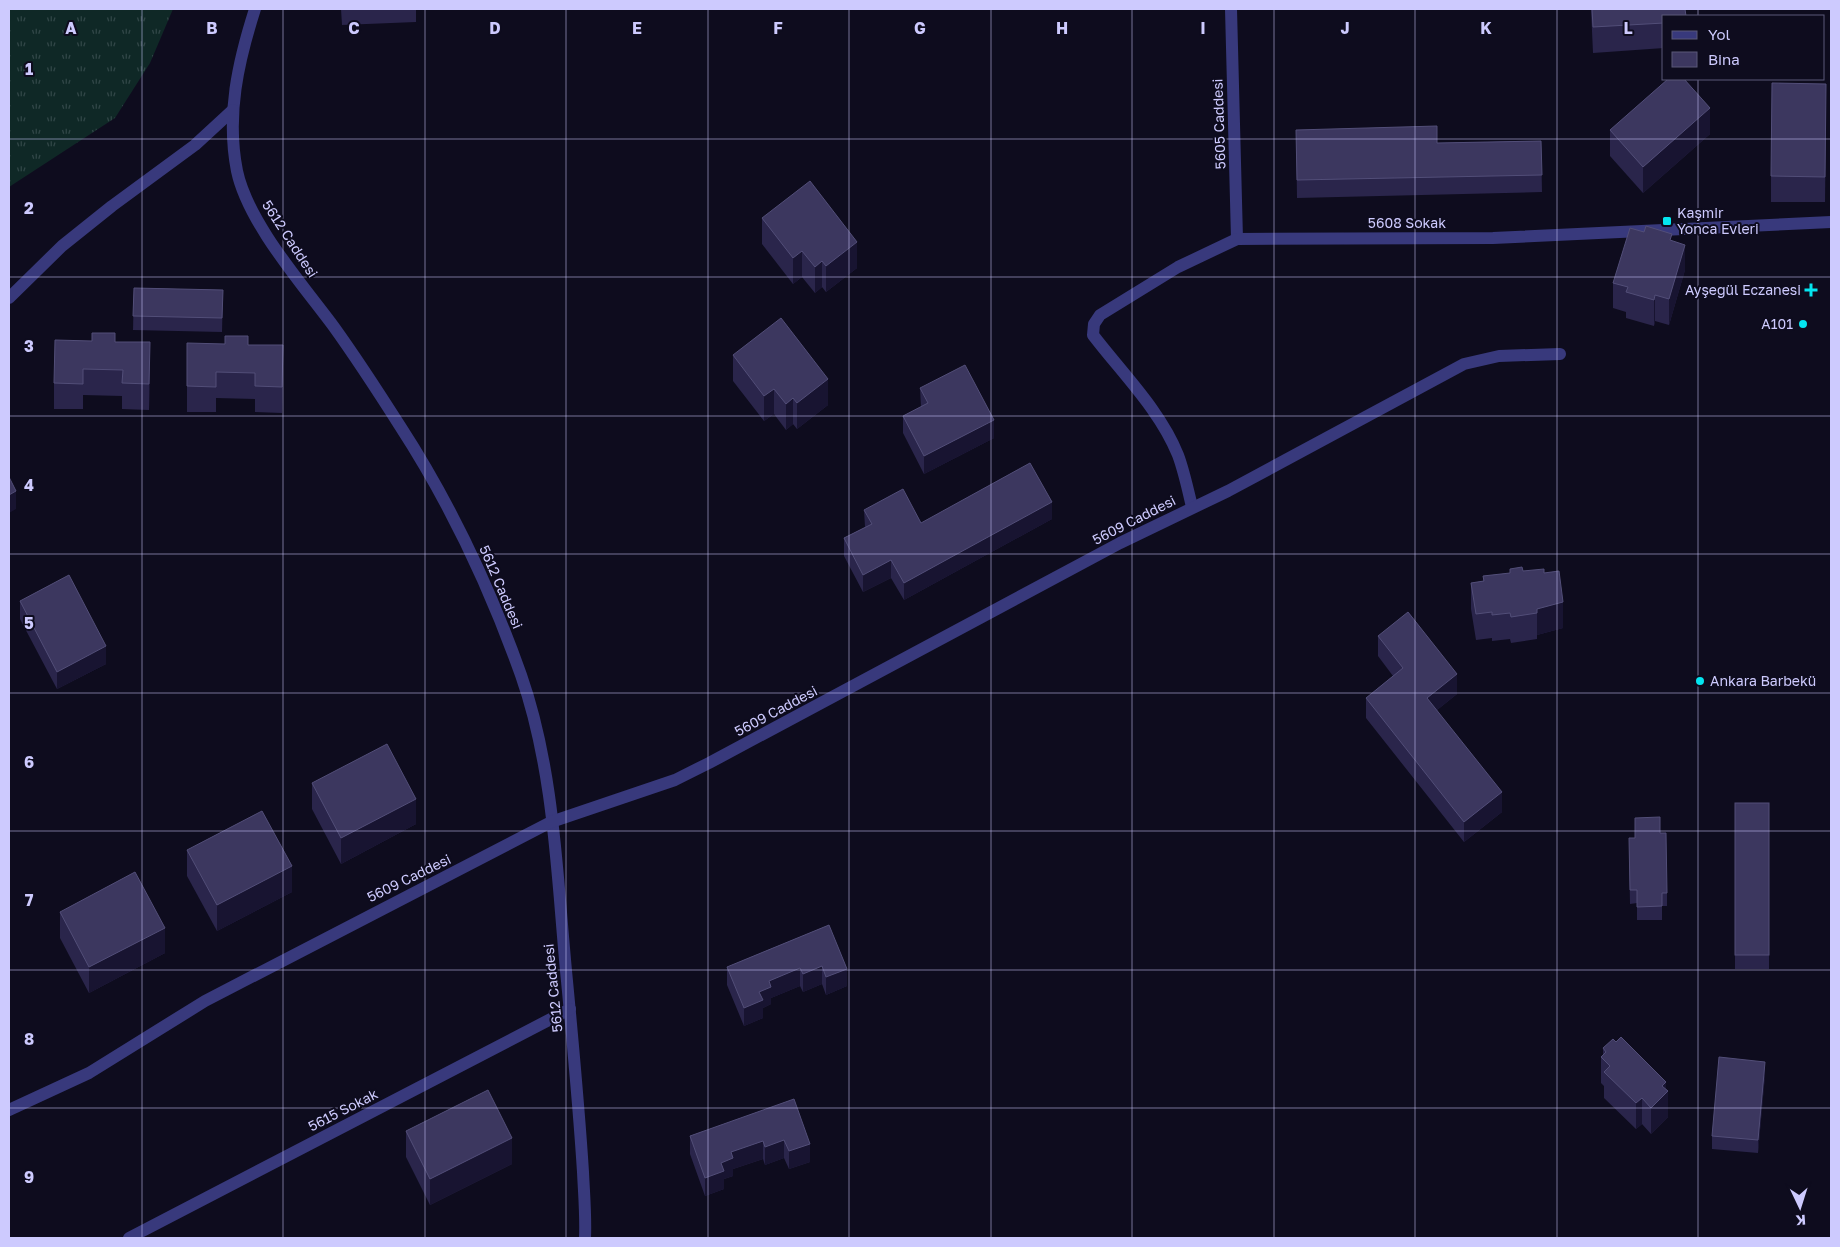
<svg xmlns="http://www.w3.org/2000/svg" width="1840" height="1247" viewBox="0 0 1840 1247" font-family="'Golos Text',sans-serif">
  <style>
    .grass { fill: url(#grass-tufts) }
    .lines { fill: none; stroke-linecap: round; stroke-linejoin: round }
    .street { stroke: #38397c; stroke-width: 12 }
    .wall { fill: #2a254b }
    .shaded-wall { fill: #181431 }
    .building { fill: #3c375f; stroke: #524e78 }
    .grid { fill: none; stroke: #cdcafe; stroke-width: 1; stroke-opacity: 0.55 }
    .poi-dot { fill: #04e5f0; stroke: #0e0c1e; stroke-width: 2 }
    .labels { text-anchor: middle; stroke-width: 4; stroke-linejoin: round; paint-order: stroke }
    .street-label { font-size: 14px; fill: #cdcafe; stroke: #0e0c1e }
    .poi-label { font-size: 14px; fill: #cdcafe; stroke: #0e0c1e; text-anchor: start }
    .grid-label { font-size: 16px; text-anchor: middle; font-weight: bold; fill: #cdcafe; stroke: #0e0c1e; stroke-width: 4; stroke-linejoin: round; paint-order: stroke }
  </style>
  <defs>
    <pattern id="grass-tufts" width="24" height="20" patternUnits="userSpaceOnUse" patternTransform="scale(1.25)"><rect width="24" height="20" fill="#0f2826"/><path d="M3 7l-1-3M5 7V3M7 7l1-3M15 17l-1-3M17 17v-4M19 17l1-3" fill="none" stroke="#314647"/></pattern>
  </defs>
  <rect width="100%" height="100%" fill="#0e0c1e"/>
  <path class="grass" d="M9,9H173L150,63L115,118L9,187Z"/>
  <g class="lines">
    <g class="street">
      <path d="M255,9C238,62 226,115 237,171C248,223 303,285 334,327C357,359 379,393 400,426C450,503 490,588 521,675C555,772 557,880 567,981C573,1045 579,1108 583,1172C584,1194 586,1216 585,1238"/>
      <path d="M1231,9L1237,239"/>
      <path d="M9,298L62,246L112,206L195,145L233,110"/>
      <path d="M1192,507C1188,490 1184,471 1178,455C1160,410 1122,373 1093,335L1094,324L1100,315L1178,267L1237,239L1493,238L1831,222"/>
      <path d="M9,1110L89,1073L205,1001L551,822L675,780L709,763L1120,543L1228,491L1464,364L1499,356L1560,354"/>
      <path d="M129,1238L570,1009"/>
    </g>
  </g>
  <g class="wall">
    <path d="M341,9H416V22L342,25Z"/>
    <path d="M1591,9H1685L1664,16V48L1593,53Z"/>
    <path d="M1826,110L1825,202H1771V176Z"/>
    <path d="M1296,130L1437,143L1541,141L1542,192L1297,198Z"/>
    <path d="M1610,130L1710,134L1643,193L1610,156Z"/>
    <path d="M762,218L857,268L826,292L822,287L815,293L802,277L793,284L762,244Z"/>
    <path d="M1672,241L1685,270L1669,325L1655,321L1654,326L1626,318V312L1613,308V283Z"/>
    <path d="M134,288L223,290L222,332L133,330Z"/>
    <path d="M115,342L150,368L149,410L122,409V396L83,395V409H54V383Z"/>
    <path d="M248,345L283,371L282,413L255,412V399L216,398V412H187V386Z"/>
    <path d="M733,355L828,405L797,429L793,424L786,430L774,414L764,421L733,381Z"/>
    <path d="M920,388L994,438L924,474L903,433V416L921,407Z"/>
    <path d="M864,510L921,523L1052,519L904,600L891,578L863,592L844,556V538L865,527Z"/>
    <path d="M1510,569L1523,571L1544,573L1563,628L1537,635V639L1511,643L1510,639L1492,641V638L1476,640L1471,609V583L1483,581V576L1510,573Z"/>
    <path d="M20,601L106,664L57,689L20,619Z"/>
    <path d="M1378,636L1457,694L1437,710L1502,812L1464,842L1366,718V698L1393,676L1378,656Z"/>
    <path d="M312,783L416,824L341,864L312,809Z"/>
    <rect x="1735" y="803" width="34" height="166"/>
    <path d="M1635,818L1660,833L1667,893V906H1662V920H1637V903L1630,904L1629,852L1635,838Z"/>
    <path d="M187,850L292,892L217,931L187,876Z"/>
    <path d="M60,912L165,953L89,993L60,938Z"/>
    <path d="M829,925L847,986L826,995L822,984L803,992L800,986L771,998V1004L763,1008V1018L744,1026L727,985V967Z"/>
    <path d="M1603,1048L1666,1089L1668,1117L1651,1134L1642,1124L1636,1129L1604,1098V1086L1601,1083V1057L1603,1055Z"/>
    <path d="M1765,1075L1758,1153L1712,1149V1136Z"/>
    <path d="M794,1099L810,1162L789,1169L784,1158L765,1165L763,1159L733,1169V1176L724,1179V1189L705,1196L690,1154V1136Z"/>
    <path d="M406,1131L512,1164L430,1205L406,1157Z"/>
  </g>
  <g class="shaded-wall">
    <path d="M1710,108V134L1643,193V167Z"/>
    <path d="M857,242V268L826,292V266Z"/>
    <path d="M1685,245V270L1669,325V299Z"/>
    <path d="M802,251V277L793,284V258Z"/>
    <path d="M822,261V287L815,293V267Z"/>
    <path d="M1655,295V321L1654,326V300Z"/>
    <path d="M150,342V368L149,410V384Z"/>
    <path d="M283,345V371L282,413V387Z"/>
    <path d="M828,379V405L797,429V403Z"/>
    <path d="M774,389V414L764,421V396Z"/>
    <path d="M793,398V424L786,430V404Z"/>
    <path d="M994,420V438L924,474V456Z"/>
    <path d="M16,491V509L9,513V495Z"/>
    <path d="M1052,502V519L904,600V583Z"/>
    <path d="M891,560V578L863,592V575Z"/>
    <path d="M1563,602V628L1537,635V609Z"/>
    <path d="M106,646V664L57,689V672Z"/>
    <path d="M1457,674V694L1427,718V698Z"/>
    <path d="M1502,792V812L1464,842V822Z"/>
    <path d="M416,799V824L341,864V838Z"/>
    <path d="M292,866V892L217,931V905Z"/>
    <path d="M165,928V953L89,993V967Z"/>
    <path d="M822,966V984L803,992V974Z"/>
    <path d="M800,968V986L771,998V1004L763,1008V1018L744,1026V1008L769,981Z"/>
    <path d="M847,969V986L826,995V977Z"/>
    <path d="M1765,1062V1075L1758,1153V1140Z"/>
    <path d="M1666,1082V1093L1668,1091V1117L1651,1134V1108L1662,1086Z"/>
    <path d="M1642,1098V1124L1636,1129V1103Z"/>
    <path d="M512,1138V1164L430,1205V1179Z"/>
    <path d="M784,1140V1158L765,1165V1147Z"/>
    <path d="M763,1141V1159L733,1169V1176L724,1179V1189L705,1196V1178L731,1152Z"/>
    <path d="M810,1144V1162L789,1169V1151Z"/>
  </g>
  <g class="building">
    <path d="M1592,9H1685L1686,16H1664V23L1593,27Z"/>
    <path d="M1668,79H1684L1710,108L1643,167L1610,130Z"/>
    <path d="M1772,83L1826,84L1825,177L1771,176Z"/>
    <path d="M1437,126V143L1541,141L1542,175L1297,180L1296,130Z"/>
    <path d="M810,181L857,242L826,266L822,261L815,267L802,251L793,258L762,218Z"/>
    <path d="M1646,226L1672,234L1670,240L1685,245L1669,299L1655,295L1654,300L1626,292L1628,287L1613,283L1630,228L1644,232Z"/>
    <path d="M134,288L223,290L222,318L133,316Z"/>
    <path d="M781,318L828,379L797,403L793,398L786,404L774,389L764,396L733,355Z"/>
    <path d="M92,333H115V342H150L149,384L122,383L123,370L83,369V384L54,383L55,340L92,341Z"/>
    <path d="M225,336H248V345H283L282,387L255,386V373L216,372V387L187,386V343L225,344Z"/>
    <path d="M965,365L994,420L924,456L903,416L928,403L920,388Z"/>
    <path d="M1030,463L1052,502L904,583L891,560L863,575L844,538L872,524L864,510L903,489L921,523Z"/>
    <path d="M9,477L16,491L9,495Z"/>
    <path d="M1522,567L1523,571L1544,569V573L1559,571L1563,602L1537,609V613L1511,617L1510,613L1492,615V612L1476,614L1471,583L1484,581L1483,576L1510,573V569Z"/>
    <path d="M69,575L106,646L57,672L20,601Z"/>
    <path d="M1408,612L1457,674L1427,698L1502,792L1464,822L1366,698L1403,668L1378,636Z"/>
    <path d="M387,744L416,799L341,838L312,783Z"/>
    <rect x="1735" y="803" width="34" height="152"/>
    <path d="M262,811L292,866L217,905L187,850Z"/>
    <path d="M1660,817V833H1666L1667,893H1662V906L1637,907V890H1630L1629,838H1635V818Z"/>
    <path d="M135,872L165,928L89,967L60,912Z"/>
    <path d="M829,925L847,969L826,977L822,966L803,974L800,968L769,981L771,987L759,992L763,1000L744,1008L727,967Z"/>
    <path d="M1621,1037L1666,1082L1662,1086L1668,1091L1651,1108L1642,1098L1636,1103L1604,1072L1610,1066L1601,1057L1606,1052L1603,1048L1613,1039L1616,1042Z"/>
    <path d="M1719,1057L1765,1062L1758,1140L1712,1136Z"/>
    <path d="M488,1090L512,1138L430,1179L406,1131Z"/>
    <path d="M794,1099L810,1144L789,1151L784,1140L765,1147L763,1141L731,1152L733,1158L721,1163L724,1171L705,1178L690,1136Z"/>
  </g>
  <path class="grid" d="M142,9V1238M283,9V1238M425,9V1238M566,9V1238M708,9V1238M849,9V1238M991,9V1238M1132,9V1238M1274,9V1238M1415,9V1238M1557,9V1238M1698,9V16M1698,79V1238M9,139H1831M9,277H1831M9,416H1831M9,554H1831M9,693H1831M9,831H1831M9,970H1831M9,1108H1831"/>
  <g class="poi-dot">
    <rect x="1662" y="216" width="10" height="10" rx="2.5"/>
    <path d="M1808.5 282.5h5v5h5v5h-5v5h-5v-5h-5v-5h5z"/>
    <circle cx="1803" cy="324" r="5"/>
    <circle cx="1700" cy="681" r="5"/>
  </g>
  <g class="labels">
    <g class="street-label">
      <text transform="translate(1219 124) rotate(-92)" y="5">5605 Caddesi</text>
      <text x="1407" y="228">5608 Sokak</text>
      <text transform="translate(290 239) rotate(57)" y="5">5612 Caddesi</text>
      <text transform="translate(1134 520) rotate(-27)" y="5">5609 Caddesi</text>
      <text transform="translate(501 587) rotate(67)" y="5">5612 Caddesi</text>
      <text transform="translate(776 711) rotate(-28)" y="5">5609 Caddesi</text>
      <text transform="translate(409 878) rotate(-26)" y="5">5609 Caddesi</text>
      <text transform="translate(553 988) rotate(-96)" y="5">5612 Caddesi</text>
      <text transform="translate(343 1110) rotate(-27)" y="5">5615 Sokak</text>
    </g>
    <g class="poi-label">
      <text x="1677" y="218">Kaşmir<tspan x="1677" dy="16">Yonca Evleri</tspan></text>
      <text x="1801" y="295" text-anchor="end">Ayşegül Eczanesi</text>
      <text x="1793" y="329" text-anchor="end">A101</text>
      <text x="1710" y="686">Ankara Barbekü</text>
    </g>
  </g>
  <g class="grid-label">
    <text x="71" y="34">A</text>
    <text x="212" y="34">B</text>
    <text x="354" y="34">C</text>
    <text x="495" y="34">D</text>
    <text x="637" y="34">E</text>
    <text x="778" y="34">F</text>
    <text x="920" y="34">G</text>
    <text x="1062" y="34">H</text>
    <text x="1203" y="34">I</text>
    <text x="1345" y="34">J</text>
    <text x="1486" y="34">K</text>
    <text x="1628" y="34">L</text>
    <text x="29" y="75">1</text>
    <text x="29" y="214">2</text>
    <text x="29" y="352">3</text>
    <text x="29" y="491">4</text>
    <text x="29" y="629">5</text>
    <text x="29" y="768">6</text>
    <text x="29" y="906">7</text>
    <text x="29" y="1045">8</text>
    <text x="29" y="1183">9</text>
  </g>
  <rect width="1840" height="1247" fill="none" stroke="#cdcafe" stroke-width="20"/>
  <rect x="1662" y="15" width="162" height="65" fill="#0e0c1e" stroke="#5a5878"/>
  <rect x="1672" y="31" width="25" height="8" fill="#38397c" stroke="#5a5878"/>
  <text x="1708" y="40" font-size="15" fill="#cdcafe">Yol</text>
  <rect x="1672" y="52" width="25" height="15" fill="#3c375f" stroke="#5a5878"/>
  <text x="1708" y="65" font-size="15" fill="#cdcafe">Bina</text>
  <g transform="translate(1800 1207) rotate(176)" stroke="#0e0c1e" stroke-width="4" paint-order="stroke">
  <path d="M0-4L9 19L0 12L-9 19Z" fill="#cdcafe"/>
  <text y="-8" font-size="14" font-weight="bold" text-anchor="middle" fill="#cdcafe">K</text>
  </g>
</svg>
